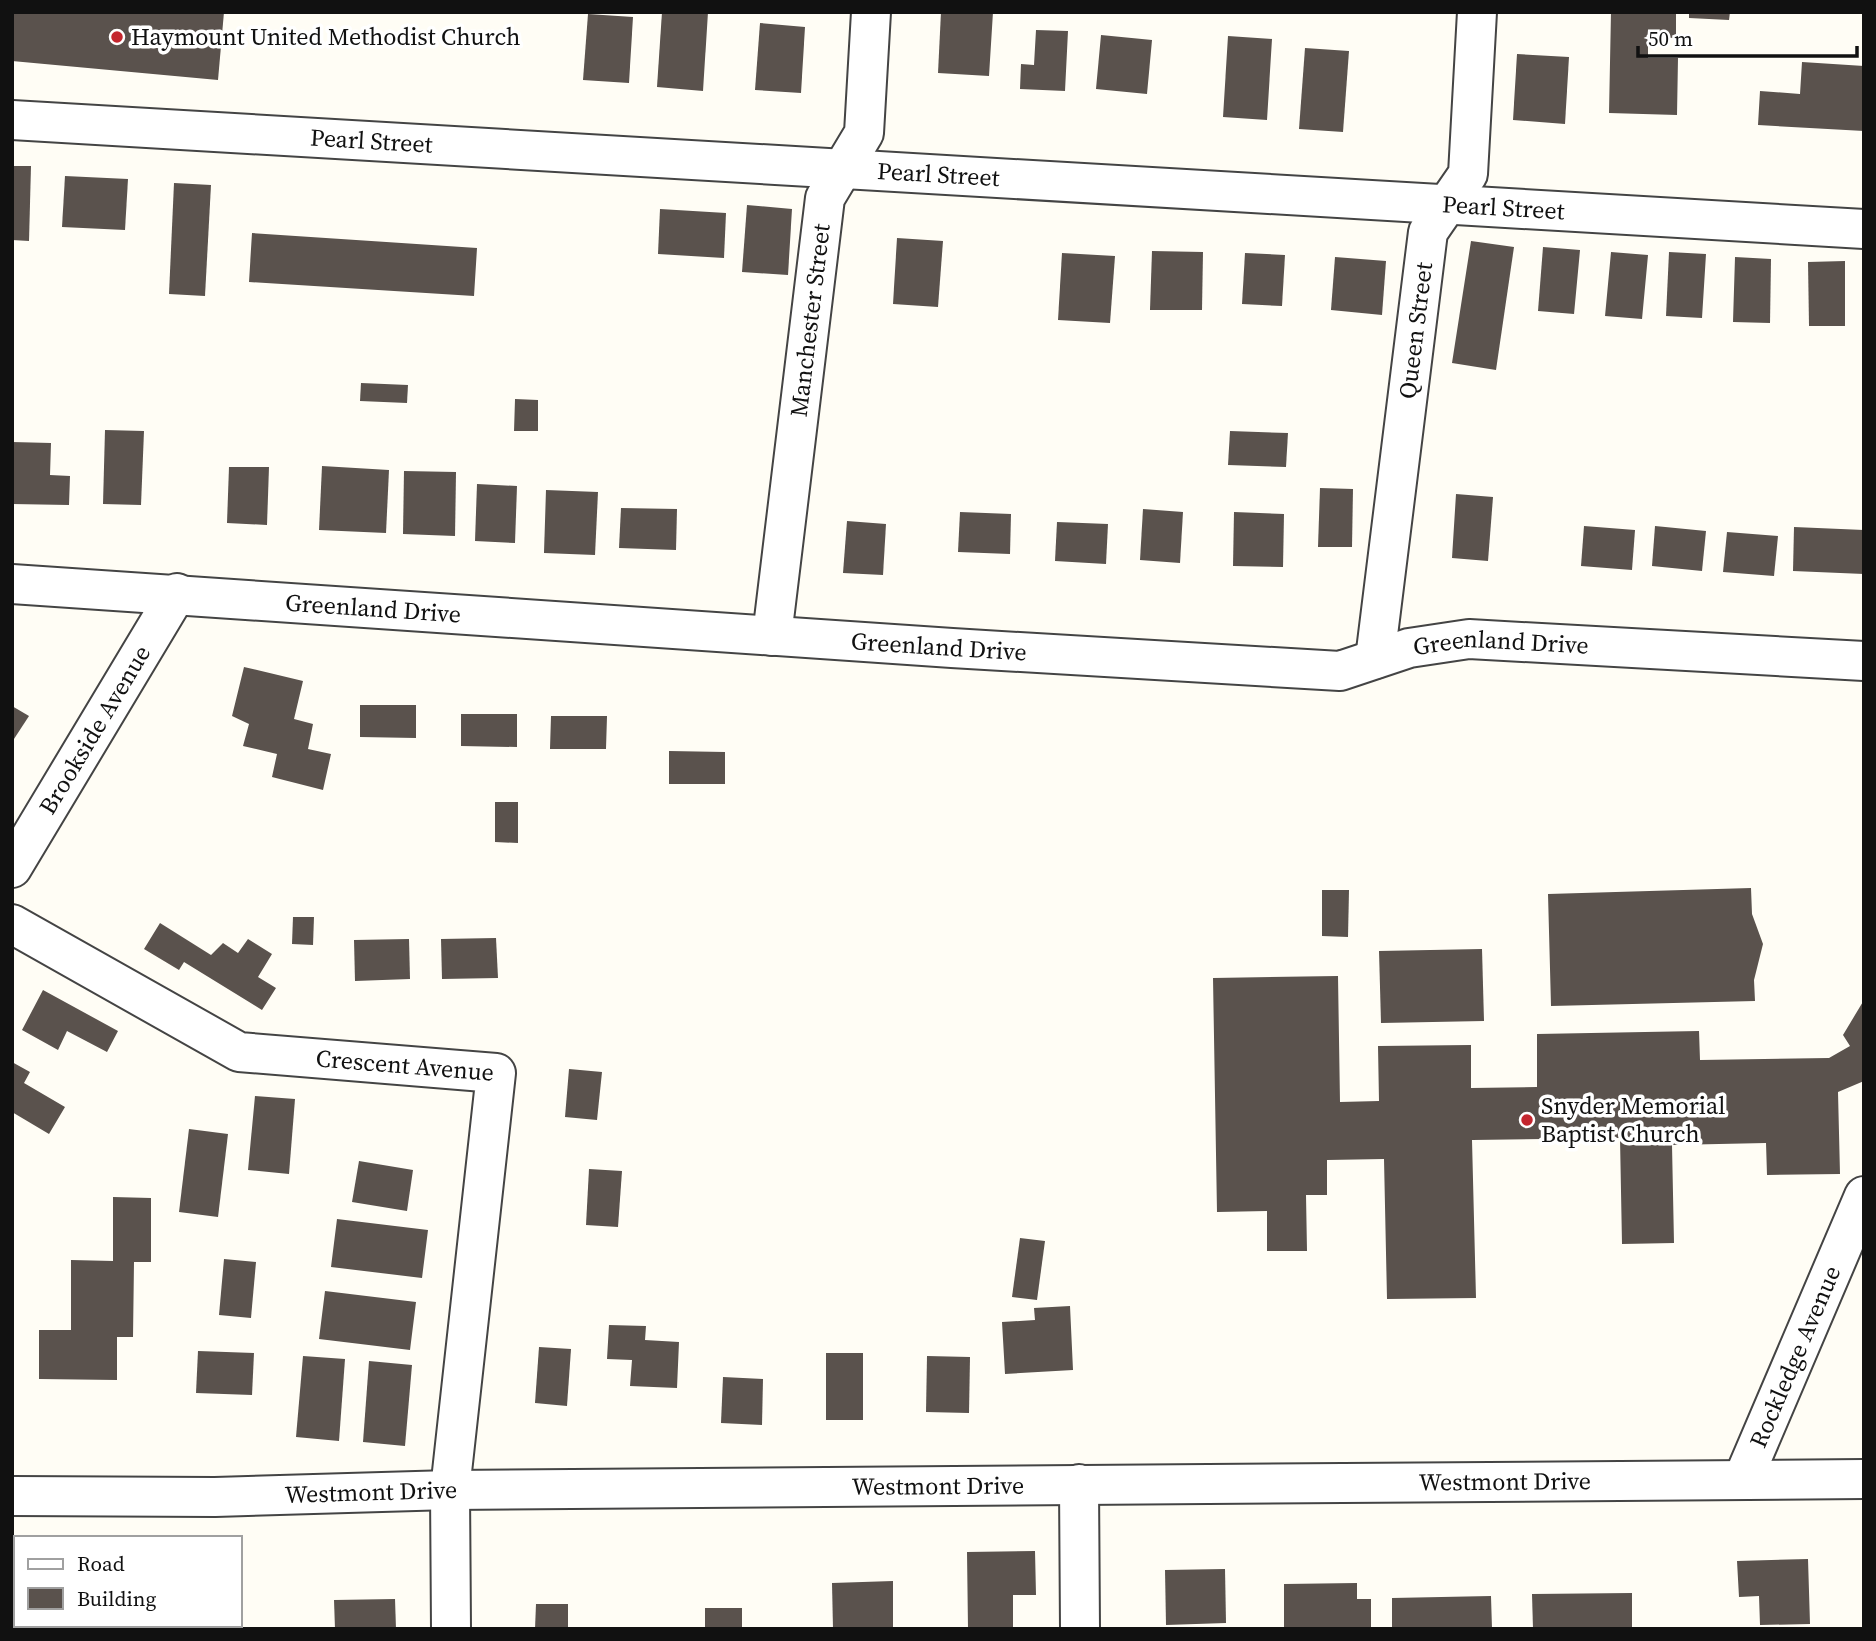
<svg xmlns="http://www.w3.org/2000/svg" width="1876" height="1641" viewBox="0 0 1876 1641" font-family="'Source Serif 4',serif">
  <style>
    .building { fill: #5a524d }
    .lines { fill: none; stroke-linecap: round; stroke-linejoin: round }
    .minor-casing { stroke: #444; stroke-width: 42 }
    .minor { stroke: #fff; stroke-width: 38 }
    .poi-dot { fill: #c4262e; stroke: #fff; stroke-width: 2.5 }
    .labels { text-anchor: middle; stroke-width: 7; stroke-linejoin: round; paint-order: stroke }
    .poi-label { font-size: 24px; fill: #111; stroke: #fff; text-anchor: start }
    .street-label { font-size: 24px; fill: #111; stroke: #fff }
  </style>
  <rect width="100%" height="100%" fill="#fffdf5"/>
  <g class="building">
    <path d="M12,12H224L218,80L12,61Z"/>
    <path d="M662,12H708L703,91L657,87Z"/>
    <path d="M941,12H993L989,76L938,73Z"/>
    <path d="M1611,12H1676V38L1648,37V58H1678L1677,115L1609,113Z"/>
    <path d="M1689,12H1730L1729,20L1689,18Z"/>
    <path d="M588,14L633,17L629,83L583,80Z"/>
    <path d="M760,23L805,27L801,93L755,90Z"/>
    <path d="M1036,30L1068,31L1065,91L1020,89L1021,64L1034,65Z"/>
    <path d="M1101,35L1152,40L1147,94L1096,89Z"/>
    <path d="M1228,36L1272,39L1267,120L1223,117Z"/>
    <path d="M1305,48L1349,51L1343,132L1299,129Z"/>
    <path d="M1517,54L1569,57L1565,124L1513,120Z"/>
    <path d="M1802,62L1864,66V131L1758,125L1760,91L1800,94Z"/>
    <path d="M12,166H31L29,241L12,240Z"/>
    <path d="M65,176L128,179L125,230L62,227Z"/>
    <path d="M174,183L211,185L205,296L169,294Z"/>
    <path d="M747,205L792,209L788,275L742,272Z"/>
    <path d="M660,209L726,213L724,258L658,254Z"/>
    <path d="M252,233L477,248L474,296L249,282Z"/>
    <path d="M897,238L943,241L938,307L893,304Z"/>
    <path d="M1471,241L1514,247L1496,370L1452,363Z"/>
    <path d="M1543,247L1580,250L1574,314L1538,311Z"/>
    <path d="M1152,251L1203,252L1202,310H1150Z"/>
    <path d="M1611,252L1648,255L1642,319L1605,316Z"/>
    <path d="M1669,252L1706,254L1702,318L1666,316Z"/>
    <path d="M1062,253L1115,256L1110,323L1058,320Z"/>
    <path d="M1245,253L1285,255L1282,306L1242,304Z"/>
    <path d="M1335,257L1386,261L1382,315L1331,310Z"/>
    <path d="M1735,257L1771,259L1770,323L1733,322Z"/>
    <path d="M1845,261V326H1809L1808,262Z"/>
    <path d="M361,383L408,385L407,403L360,401Z"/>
    <path d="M515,399L538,400V431H514Z"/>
    <path d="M105,430L144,431L141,505L103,504Z"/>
    <path d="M1230,431L1288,433L1286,467L1228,465Z"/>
    <path d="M12,442L51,443L50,475L70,476L69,505L12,504Z"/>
    <path d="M322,466L389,470L386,533L319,530Z"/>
    <path d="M229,467H269L267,525L227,523Z"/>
    <path d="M404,471L456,472L455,536L403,534Z"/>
    <path d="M477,484L517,486L515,543L475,541Z"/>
    <path d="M1320,488L1353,489L1352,547H1318Z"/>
    <path d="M546,490L598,492L595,555L544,553Z"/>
    <path d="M1456,494L1493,497L1488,561L1452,558Z"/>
    <path d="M621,508L677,509L676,550L619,548Z"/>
    <path d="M1143,509L1183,512L1180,563L1140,560Z"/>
    <path d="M960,512L1011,514L1010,554L958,552Z"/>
    <path d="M1234,512L1284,514L1283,567L1233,566Z"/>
    <path d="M847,521L886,524L883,575L843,573Z"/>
    <path d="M1057,522L1108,524L1106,564L1055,561Z"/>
    <path d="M1584,526L1635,530L1632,570L1581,566Z"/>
    <path d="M1655,526L1706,531L1702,571L1652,566Z"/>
    <path d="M1794,527L1864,530V574L1793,571Z"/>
    <path d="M1727,532L1778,536L1774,576L1723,572Z"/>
    <path d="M244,667L303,681L294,719L313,724L308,749L331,754L323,790L272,777L277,754L243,746L249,724L232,716Z"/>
    <path d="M360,705H416V738L360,737Z"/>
    <path d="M12,706L29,716L12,742Z"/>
    <path d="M461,714H517V747L461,746Z"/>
    <path d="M551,716H607L606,749H550Z"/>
    <path d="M669,751L725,752V784H669Z"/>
    <path d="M495,802H518V843L495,842Z"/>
    <path d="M1751,888L1752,914L1763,944L1754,980L1755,1001L1551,1006L1548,894Z"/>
    <path d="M1322,890H1349L1348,937L1322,936Z"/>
    <path d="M293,917H314L313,945L292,944Z"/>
    <path d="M160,923L211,955L223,943L238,953L248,939L272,954L258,977L276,988L262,1010L184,962L179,970L144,949Z"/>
    <path d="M496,938L498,978L442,979L441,939Z"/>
    <path d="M409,939L410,979L355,981L354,940Z"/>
    <path d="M1482,949L1484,1021L1381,1023L1379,951Z"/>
    <path d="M1338,976L1340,1102L1379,1101L1378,1046L1471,1045V1088L1537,1087V1034L1699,1031L1700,1060L1829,1058L1850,1046L1843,1035L1864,1000V1081L1838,1092L1840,1174L1767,1175L1766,1143L1672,1145L1674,1243L1622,1244L1620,1138L1472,1140L1476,1298L1387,1299L1384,1159L1327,1160V1195H1306L1307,1251H1267V1211L1217,1212L1213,978Z"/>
    <path d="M43,990L118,1031L107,1052L67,1031L58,1050L22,1030Z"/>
    <path d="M12,1062L30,1072L24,1083L65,1107L49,1134L12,1112Z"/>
    <path d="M569,1069L602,1072L597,1120L565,1117Z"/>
    <path d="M255,1096L295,1099L289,1174L248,1170Z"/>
    <path d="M189,1129L228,1134L218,1217L179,1212Z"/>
    <path d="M359,1161L413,1170L407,1211L352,1202Z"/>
    <path d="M589,1169L622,1171L618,1227L586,1225Z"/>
    <path d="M113,1197L151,1198V1262H134L133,1337H117V1380L39,1379V1330H71V1260L113,1261Z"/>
    <path d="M337,1219L428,1230L422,1278L331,1267Z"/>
    <path d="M1020,1238L1045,1241L1037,1300L1012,1297Z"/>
    <path d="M224,1259L256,1262L251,1318L219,1315Z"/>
    <path d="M325,1291L416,1302L410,1350L319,1339Z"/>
    <path d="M1070,1306L1073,1370L1005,1374L1002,1322L1035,1320L1034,1308Z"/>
    <path d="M609,1325L646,1326L645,1340L679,1342L677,1388L630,1386L632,1360L607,1359Z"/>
    <path d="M539,1347L571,1349L567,1406L535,1403Z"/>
    <path d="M198,1351L254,1353L252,1395L196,1393Z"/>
    <rect x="826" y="1353" width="37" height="67"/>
    <path d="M303,1356L345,1359L339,1441L296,1437Z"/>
    <path d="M927,1356L970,1357L969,1413L926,1412Z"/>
    <path d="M369,1361L412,1365L405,1446L363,1442Z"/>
    <path d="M723,1377L763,1379L762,1425L721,1423Z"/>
    <path d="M1035,1551L1036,1595H1013V1629H968L967,1552Z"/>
    <path d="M1808,1559L1810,1624L1760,1625L1759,1596L1739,1597L1737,1561Z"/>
    <path d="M1225,1569L1226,1623L1166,1625L1165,1570Z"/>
    <path d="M893,1581V1629H833L832,1583Z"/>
    <path d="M1357,1583V1599H1371V1629H1284V1584Z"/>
    <path d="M1632,1593V1629H1533L1532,1594Z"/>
    <path d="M1491,1596L1492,1629H1392V1598Z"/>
    <path d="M395,1599L396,1629H335L334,1600Z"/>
    <path d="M536,1604H568V1629H535Z"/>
    <rect x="705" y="1608" width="37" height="21"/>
    <rect x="53" y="1625" width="55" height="4"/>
    <rect x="134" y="1625" width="60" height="4"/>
  </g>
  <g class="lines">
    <g class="minor-casing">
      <g id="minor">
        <path id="s1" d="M12,120L1864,229"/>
        <path id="s2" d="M12,584L952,648L1340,671L1409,648L1469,639L1864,661"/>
        <path id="s3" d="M772,636L825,198L864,133L871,12"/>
        <path id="s4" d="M1375,659L1428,232L1468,174L1477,12"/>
        <path id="s5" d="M12,868L177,593"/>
        <path id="s6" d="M12,924L239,1052L496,1073L450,1490L451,1629"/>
        <path id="s7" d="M1743,1479L1864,1196"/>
        <path d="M1079,1484L1080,1629"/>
        <path id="s8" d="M12,1496L215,1497L450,1490L1864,1479"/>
      </g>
    </g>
    <use href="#minor" class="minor"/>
  </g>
  <g class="poi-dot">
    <circle cx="117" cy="37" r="7"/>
    <circle cx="1527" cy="1120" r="7"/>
  </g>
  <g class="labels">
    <g class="poi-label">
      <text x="131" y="45">Haymount United Methodist Church</text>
      <text x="1541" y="1114">Snyder Memorial<tspan x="1541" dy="28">Baptist Church</tspan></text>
    </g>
    <g class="street-label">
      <text dy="8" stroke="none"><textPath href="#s1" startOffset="360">Pearl Street</textPath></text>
      <text dy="8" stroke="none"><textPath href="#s1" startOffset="928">Pearl Street</textPath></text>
      <text dy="8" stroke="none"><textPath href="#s1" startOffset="1494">Pearl Street</textPath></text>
      <text dy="8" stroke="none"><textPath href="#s3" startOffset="318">Manchester Street</textPath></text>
      <text dy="8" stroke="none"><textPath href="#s4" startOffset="331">Queen Street</textPath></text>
      <text dy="8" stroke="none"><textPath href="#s2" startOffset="362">Greenland Drive</textPath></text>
      <text dy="8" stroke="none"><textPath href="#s2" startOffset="929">Greenland Drive</textPath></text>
      <text dy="8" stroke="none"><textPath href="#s2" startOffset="1496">Greenland Drive</textPath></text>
      <text dy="8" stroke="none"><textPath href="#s5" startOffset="161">Brookside Avenue</textPath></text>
      <text dy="8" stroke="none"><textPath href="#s6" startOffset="427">Crescent Avenue</textPath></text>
      <text dy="8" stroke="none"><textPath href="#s7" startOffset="133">Rockledge Avenue</textPath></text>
      <text dy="8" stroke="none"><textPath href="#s8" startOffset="1493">Westmont Drive</textPath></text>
      <text dy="8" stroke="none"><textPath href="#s8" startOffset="926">Westmont Drive</textPath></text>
      <text dy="8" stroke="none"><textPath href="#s8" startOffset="359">Westmont Drive</textPath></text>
    </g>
  </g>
  <rect width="1876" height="1641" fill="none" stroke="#111111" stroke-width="28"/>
  <rect x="14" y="1536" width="228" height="91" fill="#ffffff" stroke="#a0a0a0" stroke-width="2"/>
  <rect x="28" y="1559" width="35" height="10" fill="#ffffff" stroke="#a0a0a0" stroke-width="2"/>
  <text x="77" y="1571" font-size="21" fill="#111111">Road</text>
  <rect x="28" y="1588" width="35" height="21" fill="#5a524d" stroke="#a0a0a0" stroke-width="2"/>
  <text x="77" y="1606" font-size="21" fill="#111111">Building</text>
  <path d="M1638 46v10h219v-10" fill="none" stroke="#111111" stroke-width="3.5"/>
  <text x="1648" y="46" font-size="21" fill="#111111" stroke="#ffffff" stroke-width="5" paint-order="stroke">50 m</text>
</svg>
